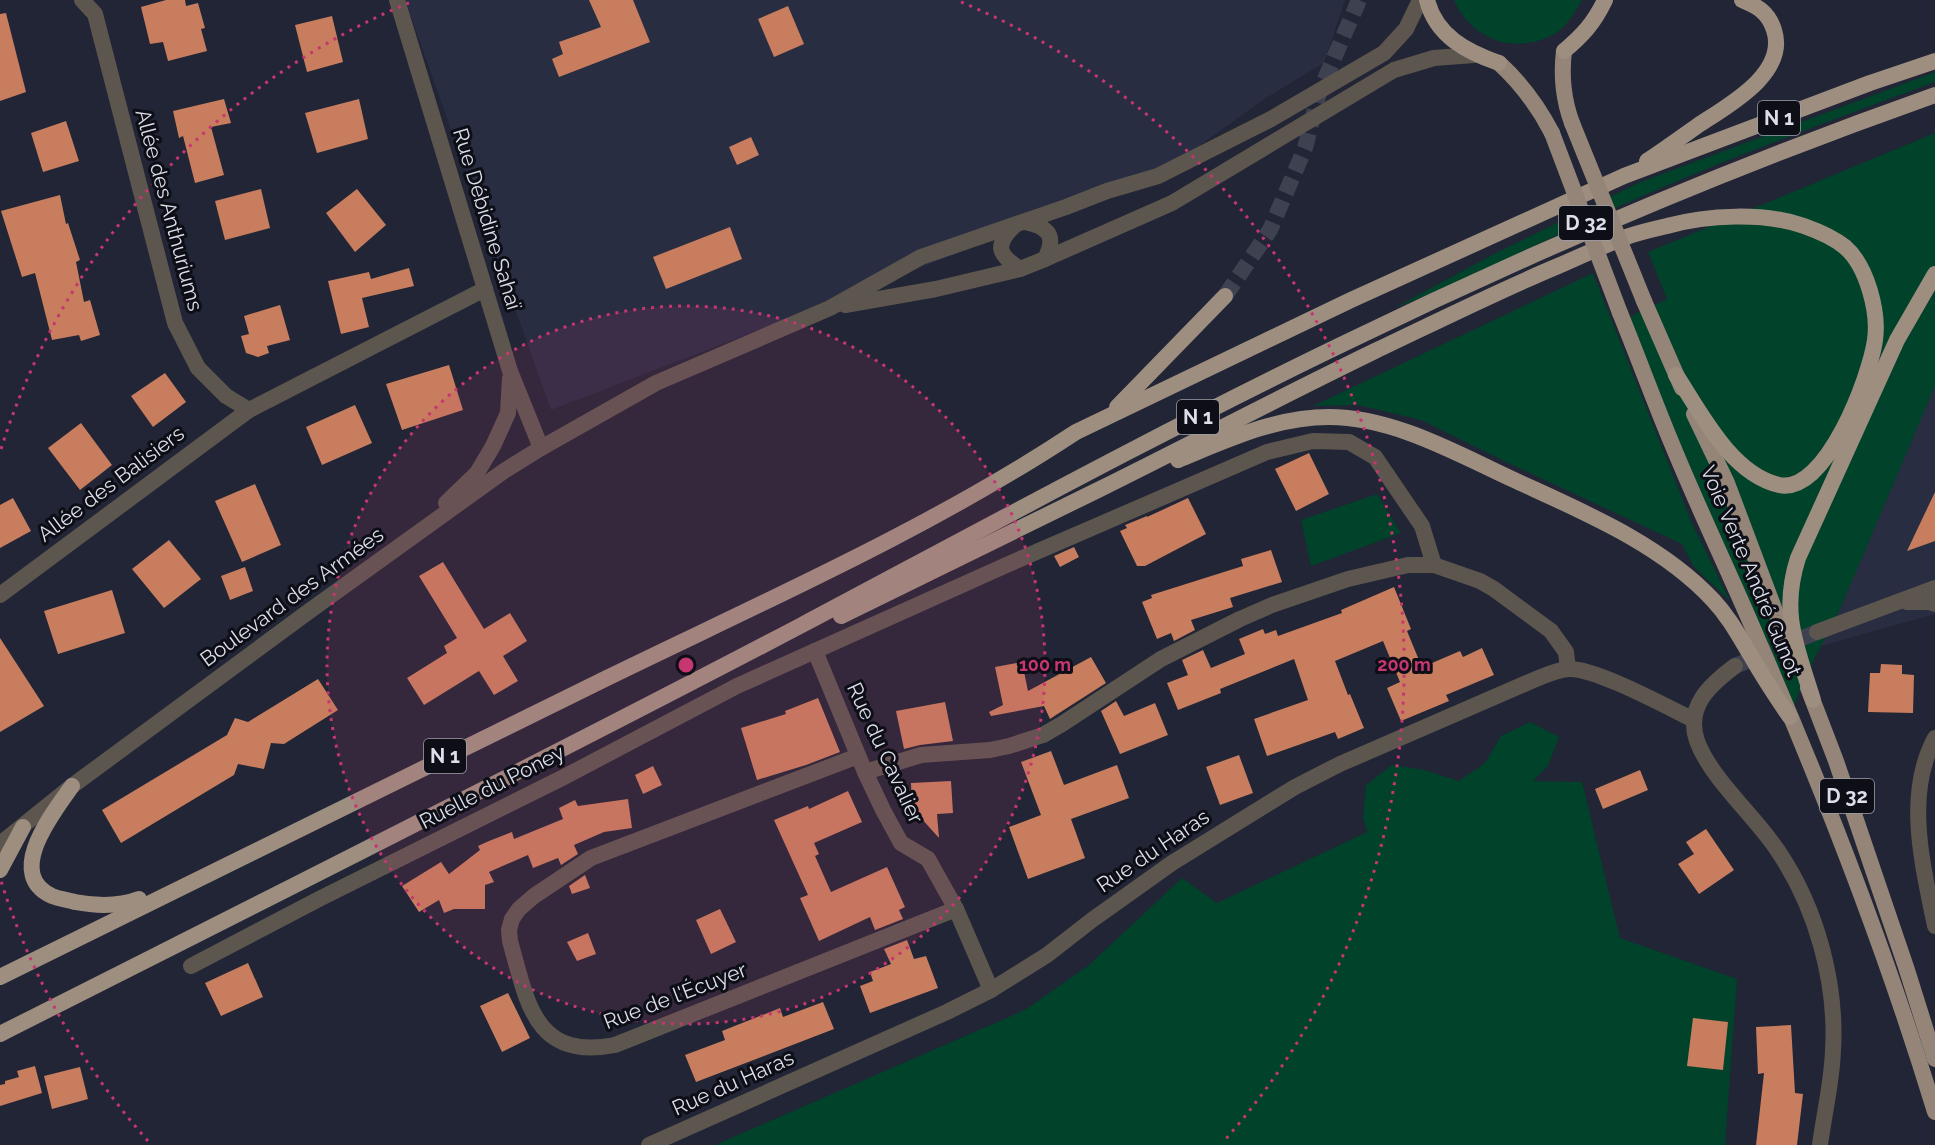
<svg xmlns="http://www.w3.org/2000/svg" width="1935" height="1145" viewBox="0 0 1935 1145" font-family="Raleway,sans-serif">
  <style>
    .built { fill: #292d42 }
    .green { fill: #01422a }
    .building { fill: #c87e5e }
    .lines { fill: none; stroke-linecap: round; stroke-linejoin: round }
    .minor-tunnel { stroke: #3d4150; stroke-width: 16; stroke-dasharray: 16 8; stroke-linecap: butt }
    .trunk-tunnel { stroke: #3d4150; stroke-width: 16; stroke-dasharray: 16 8; stroke-linecap: butt }
    .minor { stroke: #5d564f; stroke-width: 16 }
    .primary { stroke: #948578; stroke-width: 16 }
    .trunk { stroke: #9e8e80; stroke-width: 16 }
    .primary-bridge { stroke: #948578; stroke-width: 16 }
    .ring { fill: none; stroke: #c63670; stroke-width: 3; stroke-dasharray: 3 6 }
    .labels { text-anchor: middle; stroke-width: 6; stroke-linejoin: round; paint-order: stroke }
    .shield { fill: #0d0e16; stroke: #9ea0aa; stroke-width: 1.5 }
    .shield-label { font-size: 20px; font-weight: bold; fill: #dcdfea }
    .street-label { font-size: 21px; fill: #dcdfea; stroke: #0d0e16 }
    .centre { fill: #c63670; stroke: #0d0e16; stroke-width: 3 }
    .ring-label { font-size: 18px; text-anchor: middle; font-weight: bold; fill: #c63670; stroke: #0d0e16; stroke-width: 6; stroke-linejoin: round; paint-order: stroke }
  </style>
  <rect width="100%" height="100%" fill="#212535"/>
  <g class="built">
    <path d="M405,0H1345L1324,63L1264,99L1158,176L551,410Z"/>
    <path d="M1935,383V614L1821,646Z"/>
  </g>
  <g class="green">
    <path d="M1454,0H1582C1575,12 1568,25 1556,33C1517,56 1472,41 1454,0Z"/>
    <path d="M1935,72V82C1838,118 1741,153 1647,194C1562,230 1480,276 1394,308L1492,255L1638,183Z"/>
    <path d="M1935,133V386L1841,607L1804,679L1790,717L1625,319L1667,299L1648,252Z"/>
    <path d="M1593,273L1691,521L1730,601L1694,567L1682,544L1504,461L1421,420L1358,405L1313,406Z"/>
    <path d="M1377,494L1401,533L1311,566L1301,520Z"/>
    <path d="M1530,722L1559,737L1548,766L1533,781L1582,782L1620,938L1737,979L1725,1145H715L1025,1010L1089,965L1182,878L1217,903L1367,832L1363,818L1366,785L1392,765L1424,770L1459,781L1485,763L1501,736Z"/>
  </g>
  <g class="building">
    <path d="M166,0H185L186,6L198,3L205,28L201,29L207,51L168,61L163,42L150,44L141,7Z"/>
    <path d="M589,0H633L650,42L559,77L552,59L563,54L559,42L601,27Z"/>
    <path d="M788,6L804,44L774,57L758,19Z"/>
    <path d="M6,13L26,92L0,101V14Z"/>
    <path d="M332,16L343,62L307,72L295,25Z"/>
    <path d="M224,99L231,123L211,127L224,175L195,183L183,136L179,138L173,111Z"/>
    <path d="M359,99L368,139L317,153L305,113Z"/>
    <path d="M66,121L79,161L43,172L31,133Z"/>
    <path d="M751,137L759,155L737,165L729,147Z"/>
    <path d="M261,189L270,228L225,240L215,201Z"/>
    <path d="M357,189L386,225L355,252L326,213Z"/>
    <path d="M60,195L66,224L68,223L80,260L76,262L84,302L90,300L100,335L81,341L79,335L52,340L35,273L22,277L1,211Z"/>
    <path d="M730,227L742,259L666,289L653,257Z"/>
    <path d="M409,268L414,286L362,298L369,327L341,334L328,281L369,272L371,279Z"/>
    <path d="M280,305L290,340L267,346L269,353L258,357L246,353L241,336L249,334L244,316Z"/>
    <path d="M449,365L463,410L402,430L386,384Z"/>
    <path d="M165,373L186,402L153,427L131,396Z"/>
    <path d="M355,405L372,443L322,465L306,427Z"/>
    <path d="M81,423L112,465L80,490L48,448Z"/>
    <path d="M1309,453L1329,494L1296,511L1275,469Z"/>
    <path d="M255,484L281,545L242,562L215,501Z"/>
    <path d="M1935,492V541L1907,551Z"/>
    <path d="M13,498L31,531L0,548V505Z"/>
    <path d="M1188,498L1206,534L1145,566H1137L1120,531L1127,528L1125,525L1147,516V517Z"/>
    <path d="M169,540L201,579L164,608L132,569Z"/>
    <path d="M1074,547L1079,557L1060,567L1054,556Z"/>
    <path d="M1271,550L1282,582L1230,598L1233,607L1191,620L1195,630L1174,641L1171,633L1157,639L1142,602L1152,598L1151,595L1243,566L1241,559Z"/>
    <path d="M443,562L484,629L510,613L527,641L503,656L518,681L494,695L479,671L424,705L407,678L447,653L444,646L457,638L419,576Z"/>
    <path d="M245,567L253,591L230,600L221,576Z"/>
    <path d="M1394,587L1411,629L1407,631L1421,665L1432,661V663L1460,651L1463,657L1482,648L1494,675L1446,695L1449,701L1401,721L1387,688L1400,682L1383,641L1335,661L1348,695L1350,694L1364,728L1338,739L1335,732L1267,756L1254,719L1308,700L1294,659L1220,689L1221,693L1178,710L1167,683L1188,675L1182,660L1203,650L1211,668L1245,654L1239,639L1263,629L1265,634L1276,630L1278,636L1342,613L1341,610Z"/>
    <path d="M112,590L125,633L58,654L44,611Z"/>
    <path d="M0,638L44,706L0,732Z"/>
    <path d="M1091,657L1106,683L1056,715L1050,719L1044,706L991,716L989,712L1003,705L995,667L1022,662L1028,691Z"/>
    <path d="M1881,664L1902,665V674L1914,675L1913,713L1868,712L1870,673H1880Z"/>
    <path d="M318,679L338,710L284,744L271,743L264,769L238,764L234,775L121,843L102,810L227,735L235,718L248,722Z"/>
    <path d="M818,698L840,752L806,765L757,780L741,728L786,714L785,711Z"/>
    <path d="M1116,701L1124,716L1155,703L1168,735L1120,754L1101,711Z"/>
    <path d="M945,702L953,741L920,745L904,749L896,711Z"/>
    <path d="M1051,751L1064,785L1117,765L1129,798L1071,819L1085,858L1028,879L1009,827L1041,815L1021,762Z"/>
    <path d="M1239,755L1253,793L1220,805L1206,767Z"/>
    <path d="M653,766L662,785L643,794L635,775Z"/>
    <path d="M1640,770L1648,790L1603,809L1595,789Z"/>
    <path d="M951,781L953,813L937,814L939,838L912,808L911,783Z"/>
    <path d="M848,791L862,822L814,843L819,854L815,856L831,892L887,867L905,907L899,910L903,919L875,930L870,917L819,941L800,898L808,895L774,820L808,806L809,809Z"/>
    <path d="M628,799L632,828L604,832L574,845L578,854L561,865L558,858L533,868L528,855L489,872L494,882L485,885V909H454L444,913L439,900L419,912L402,886L441,862L449,874L480,850L478,846L489,841L512,832L514,839L563,819L559,808L575,800L578,806Z"/>
    <path d="M1706,829L1734,870L1699,894L1678,864L1694,854L1686,842Z"/>
    <path d="M585,875L590,888L572,894L569,886Z"/>
    <path d="M720,909L736,942L711,954L696,920Z"/>
    <path d="M588,933L596,954L577,961L567,942Z"/>
    <path d="M907,940L914,959L926,956L938,988L870,1013L860,986L873,981L870,972L891,964L884,949Z"/>
    <path d="M248,963L263,997L221,1016L205,983Z"/>
    <path d="M508,993L530,1038L502,1052L480,1006Z"/>
    <path d="M823,1002L834,1029L696,1082L685,1055L725,1040L722,1031L780,1008L783,1017Z"/>
    <path d="M1693,1018L1728,1022L1723,1070L1687,1066Z"/>
    <path d="M1791,1025L1795,1093L1803,1094L1797,1145H1756L1764,1073L1758,1074L1756,1027Z"/>
    <path d="M35,1066L42,1093L0,1106V1085L5,1084V1081L19,1077L17,1071Z"/>
    <path d="M80,1067L88,1099L52,1109L44,1076Z"/>
  </g>
  <g class="lines">
    <path class="minor-tunnel" d="M1735,666L1817,632"/>
    <path class="trunk-tunnel" d="M1225,296L1270,230L1305,148L1319,93L1359,0"/>
    <g class="minor">
      <path d="M82,0L95,14L175,323L198,368L226,396L249,410"/>
      <path d="M397,0L510,371L541,448"/>
      <path d="M1025,222C1048,227 1057,235 1045,259"/>
      <path d="M1014,226C995,245 997,254 1020,269"/>
      <path d="M845,305L936,289L1020,269L1045,259L1172,203L1394,70L1434,58L1474,55"/>
      <path d="M446,503L477,473L493,446L508,413L510,378"/>
      <path d="M0,595L249,410L485,289"/>
      <path d="M1907,602H1929L1935,604"/>
      <path d="M1817,632L1935,588"/>
      <path d="M815,651L865,772L883,810L901,843L928,859L956,909L991,990"/>
      <path d="M1735,666C1711,684 1685,706 1697,741C1711,779 1755,816 1778,851C1816,907 1837,982 1833,1050C1832,1082 1824,1114 1820,1145"/>
      <path d="M1935,738C1904,795 1923,866 1935,926"/>
      <path d="M858,756L591,858L534,896L519,909L512,919L509,930L510,941C527,1001 534,1061 615,1045L956,909"/>
      <path d="M865,772L921,755L990,750L1009,746L1043,735L1062,724L1161,659L1240,619L1272,605L1348,579L1408,565H1434L1480,581L1494,589L1551,631L1566,652L1568,669"/>
      <path d="M0,844L72,786L308,612L504,471L541,448L656,383L830,308L921,257L1066,207L1107,191L1158,176L1271,119L1384,53L1406,29L1420,0"/>
      <path d="M191,966L321,898L562,778L737,686L1011,563L1267,452L1313,441L1349,442L1375,457L1422,526L1434,565"/>
      <path d="M649,1145L947,1012L991,990L1047,955L1092,920L1172,863L1295,787L1340,764L1536,679C1546,675 1557,670 1568,669C1594,667 1667,707 1694,720"/>
    </g>
    <g class="primary">
      <path d="M1564,51C1561,76 1563,99 1572,123"/>
      <path d="M1499,63C1522,84 1538,106 1552,133"/>
      <path d="M1644,301L1682,388"/>
      <path d="M1620,313C1638,357 1654,401 1672,444C1699,510 1730,574 1758,640C1825,794 1886,951 1935,1112"/>
      <path d="M1694,414L1727,483L1777,616L1795,659"/>
      <path d="M1808,688L1836,761L1906,967L1935,1059"/>
    </g>
    <g class="trunk">
      <path d="M1427,0C1436,36 1467,52 1499,63"/>
      <path d="M1564,51C1583,35 1594,23 1605,0"/>
      <path d="M1647,161C1665,149 1683,136 1700,124C1729,105 1788,73 1774,30C1772,24 1768,16 1762,11C1757,6 1749,3 1742,0"/>
      <path d="M1117,407L1225,296"/>
      <path d="M1178,460C1227,440 1275,417 1329,417C1393,417 1456,453 1512,479C1581,511 1660,543 1713,600C1729,617 1739,636 1751,656C1763,677 1776,697 1790,717"/>
      <path d="M841,616C927,574 1013,532 1098,490C1191,444 1282,396 1375,351C1436,322 1496,292 1558,266C1581,256 1605,245 1629,236C1641,232 1654,229 1667,226C1707,215 1764,212 1804,226C1818,231 1833,237 1845,247C1867,266 1879,312 1875,340C1870,376 1826,495 1779,485C1731,474 1701,413 1676,375"/>
      <path d="M1813,700C1797,647 1780,614 1798,558L1897,340L1935,274"/>
      <path d="M72,786C53,813 4,874 52,896C59,899 68,900 75,902C96,906 118,907 139,899"/>
      <path d="M0,870L23,827"/>
      <path d="M0,977C202,876 405,776 609,677C767,600 929,529 1076,432L1351,300L1624,176L1870,83L1935,61"/>
      <path d="M0,1034C267,899 535,765 800,626C981,530 1162,431 1347,342C1538,249 1734,166 1935,95"/>
    </g>
    <g class="primary-bridge">
      <path d="M1572,123L1644,301"/>
      <path d="M1552,133L1620,313"/>
    </g>
  </g>
  <circle cx="686" cy="665" r="359" fill="#c63670" fill-opacity=".12"/>
  <g class="ring">
    <circle cx="686" cy="665" r="359"/>
    <path d="M148 1141A718 718 0 0 1 1 881M1 449A718 718 0 0 1 411 2M961 2A718 718 0 0 1 1224 1141"/>
  </g>
  <g class="labels">
    <g class="shield">
      <rect x="1758" y="101" width="42" height="34" rx="4.5"/>
      <rect x="1559" y="206" width="54" height="34" rx="4.5"/>
      <rect x="1177" y="400" width="42" height="34" rx="4.5"/>
      <rect x="424" y="739" width="42" height="34" rx="4.5"/>
      <rect x="1820" y="779" width="54" height="34" rx="4.5"/>
    </g>
    <g class="shield-label">
      <text x="1779" y="125">N 1</text>
      <text x="1586" y="230">D 32</text>
      <text x="1198" y="424">N 1</text>
      <text x="445" y="763">N 1</text>
      <text x="1847" y="803">D 32</text>
    </g>
    <g class="street-label">
      <text transform="translate(169 210) rotate(75)" y="7">Allée des Anthuriums</text>
      <text transform="translate(487 219) rotate(73)" y="7">Rue Débidine Sahaï</text>
      <text transform="translate(111 484) rotate(-37)" y="7">Allée des Balisiers</text>
      <text transform="translate(1751 571) rotate(67)" y="7">Voie Verte André Gunot</text>
      <text transform="translate(292 597) rotate(-36)" y="7">Boulevard des Armées</text>
      <text transform="translate(885 753) rotate(65)" y="7">Rue du Cavalier</text>
      <text transform="translate(492 787) rotate(-27)" y="7">Ruelle du Poney</text>
      <text transform="translate(1153 851) rotate(-34)" y="7">Rue du Haras</text>
      <text transform="translate(675 996) rotate(-21)" y="7">Rue de l'Écuyer</text>
      <text transform="translate(733 1083) rotate(-24)" y="7">Rue du Haras</text>
    </g>
  </g>
  <circle cx="686" cy="665" r="9" class="centre"/>
  <g class="ring-label">
    <text x="1045" y="671">100 m</text>
    <text x="1404" y="671">200 m</text>
  </g>
</svg>
